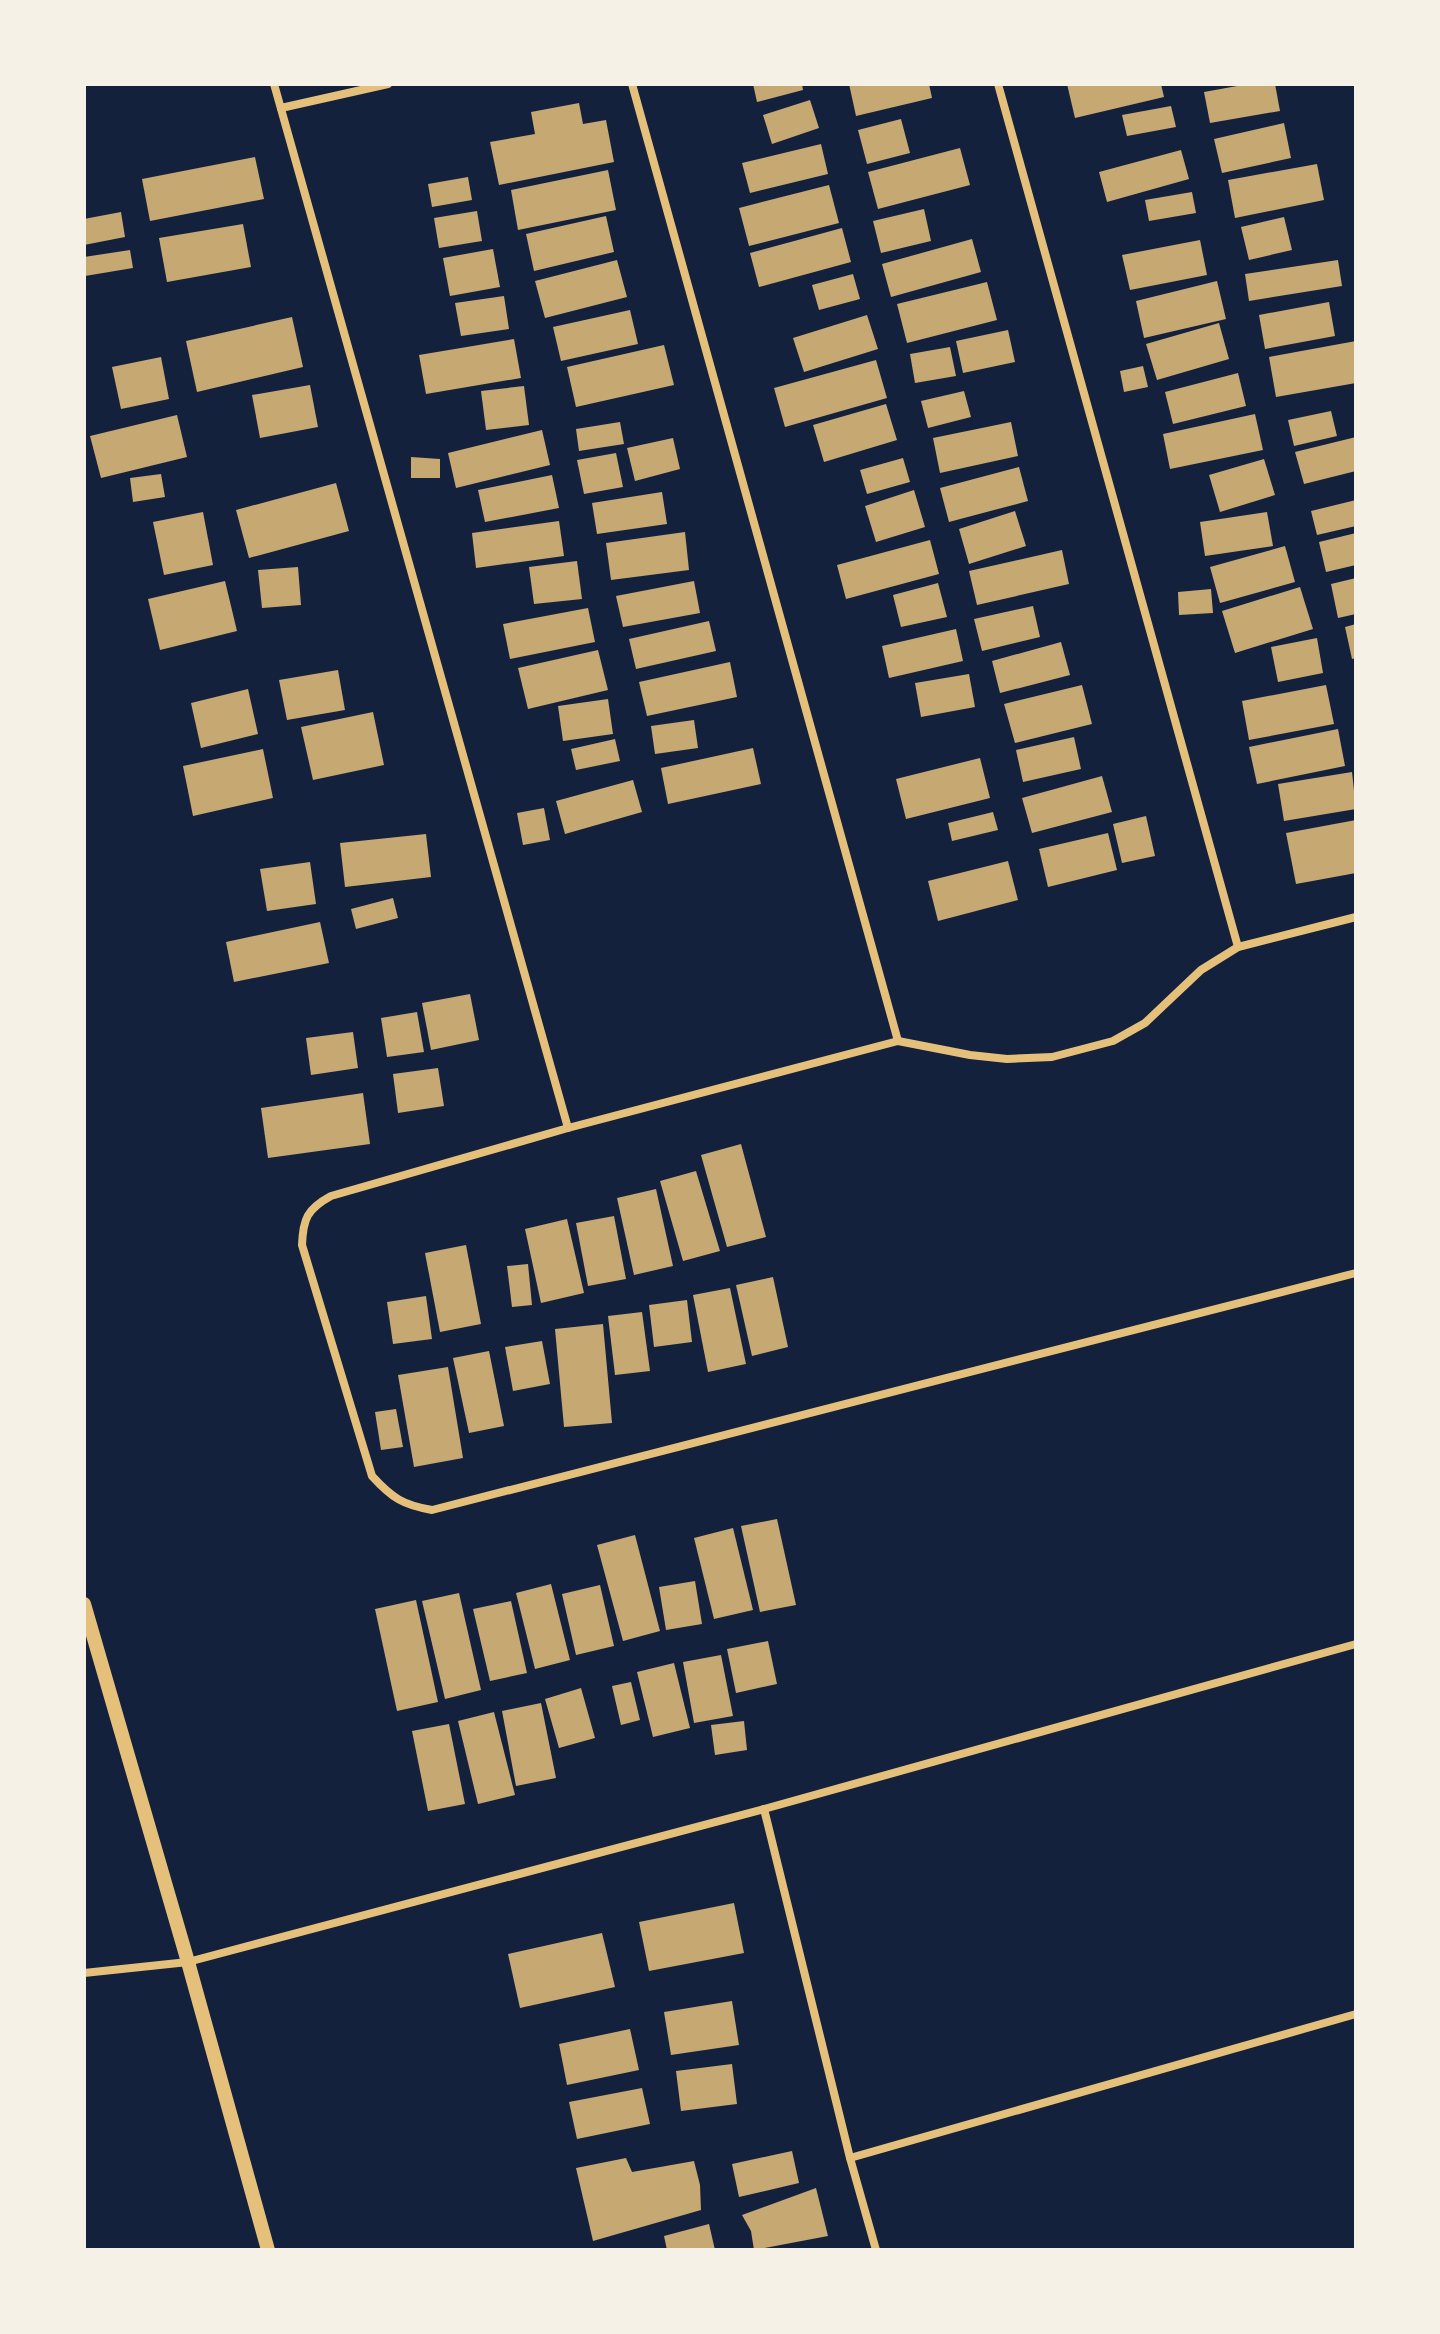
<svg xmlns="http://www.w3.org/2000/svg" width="1440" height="2334" viewBox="0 0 1440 2334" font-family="'Space Grotesk',sans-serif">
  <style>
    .building { fill: #c6a872 }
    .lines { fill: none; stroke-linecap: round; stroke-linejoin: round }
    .minor { stroke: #e5c07b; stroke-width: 8 }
    .tertiary { stroke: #e5c07b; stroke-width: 14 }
  </style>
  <rect width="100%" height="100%" fill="#14213d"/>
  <g class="building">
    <path d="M753,84H802L803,90L757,102Z"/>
    <path d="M849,84H929L932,98L856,116Z"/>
    <path d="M1067,84H1161L1164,97L1075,118Z"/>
    <path d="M1248,84H1275L1280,111L1210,123L1204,92Z"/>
    <path d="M810,100L819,128L772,144L763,115Z"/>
    <path d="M579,103L583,124L606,120L614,162L499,185L490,142L535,134L531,112Z"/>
    <path d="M1171,106L1176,127L1127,136L1122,115Z"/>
    <path d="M901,119L910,153L867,164L858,130Z"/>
    <path d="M1284,123L1291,158L1222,173L1214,139Z"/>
    <path d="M821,144L828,174L750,193L742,163Z"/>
    <path d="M960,148L970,185L878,209L868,172Z"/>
    <path d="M1181,150L1189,179L1107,202L1099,172Z"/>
    <path d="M255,157L264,199L150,221L142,179Z"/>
    <path d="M1317,164L1324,200L1235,218L1228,180Z"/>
    <path d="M608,170L616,210L518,230L511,190Z"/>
    <path d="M468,177L472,200L432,207L428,184Z"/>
    <path d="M829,185L839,223L749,246L739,208Z"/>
    <path d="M1192,192L1196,213L1149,221L1145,200Z"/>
    <path d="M924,209L931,241L881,253L873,221Z"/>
    <path d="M477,211L482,241L439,248L434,218Z"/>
    <path d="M121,212L125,237L84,245V219Z"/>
    <path d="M606,216L614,252L534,271L526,234Z"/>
    <path d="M1284,217L1292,250L1249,260L1241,227Z"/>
    <path d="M243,224L251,267L167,282L159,238Z"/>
    <path d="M842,228L851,262L759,287L750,253Z"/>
    <path d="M972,239L981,272L891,297L882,264Z"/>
    <path d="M1200,240L1207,275L1130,290L1122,255Z"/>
    <path d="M493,249L500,287L450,296L443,258Z"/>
    <path d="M130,250L133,268L85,276L84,257Z"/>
    <path d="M617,260L627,297L545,318L535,281Z"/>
    <path d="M1338,260L1342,286L1249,301L1245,274Z"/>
    <path d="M853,274L860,299L819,310L812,285Z"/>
    <path d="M1217,281L1226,319L1144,338L1136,301Z"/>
    <path d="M987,282L997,320L907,343L897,304Z"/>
    <path d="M504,296L509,329L461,336L455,303Z"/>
    <path d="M1329,302L1335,336L1265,349L1259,315Z"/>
    <path d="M630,310L638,344L561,361L553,327Z"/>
    <path d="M867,315L878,349L804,372L793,338Z"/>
    <path d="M292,317L303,367L197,392L186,341Z"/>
    <path d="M1219,323L1229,359L1157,380L1146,344Z"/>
    <path d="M1008,330L1015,362L963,373L956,341Z"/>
    <path d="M514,339L521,378L426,394L419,355Z"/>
    <path d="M1356,341V383L1276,397L1269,357Z"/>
    <path d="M664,345L674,385L576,407L567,367Z"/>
    <path d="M950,347L956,376L915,383L910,354Z"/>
    <path d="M161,357L169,399L121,409L112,367Z"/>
    <path d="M876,360L887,398L785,427L774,388Z"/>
    <path d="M1143,366L1148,387L1124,392L1120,371Z"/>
    <path d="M1238,373L1246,406L1173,424L1165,392Z"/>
    <path d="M310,385L318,427L260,438L252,395Z"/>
    <path d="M524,386L529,425L486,430L481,391Z"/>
    <path d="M964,391L971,417L928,428L921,401Z"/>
    <path d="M886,404L897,440L824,462L813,425Z"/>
    <path d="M1331,411L1337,436L1294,446L1288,420Z"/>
    <path d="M1255,414L1263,450L1170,469L1163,434Z"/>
    <path d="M177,415L187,457L101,478L90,436Z"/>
    <path d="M620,422L624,444L579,451L576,429Z"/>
    <path d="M1011,422L1018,456L940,473L933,438Z"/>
    <path d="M542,430L550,465L456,488L448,453Z"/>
    <path d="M1356,437V471L1304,484L1295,452Z"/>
    <path d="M673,438L680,469L635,481L627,448Z"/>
    <path d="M616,453L623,487L584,494L577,460Z"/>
    <path d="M411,457L440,459V478H411Z"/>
    <path d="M903,458L910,482L867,494L860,470Z"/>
    <path d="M1264,459L1275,495L1220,512L1209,475Z"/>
    <path d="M1019,467L1028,501L949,522L940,488Z"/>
    <path d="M161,474L165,497L133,502L130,478Z"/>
    <path d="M552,475L559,508L485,522L478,490Z"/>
    <path d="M336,483L349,531L249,558L236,510Z"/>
    <path d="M914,490L925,527L876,542L865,506Z"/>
    <path d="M662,492L667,524L597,534L592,503Z"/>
    <path d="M1356,500V526L1317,535L1311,511Z"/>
    <path d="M1015,511L1026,546L969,564L959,529Z"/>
    <path d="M203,512L213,565L164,575L153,522Z"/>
    <path d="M1267,512L1273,546L1205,556L1200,522Z"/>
    <path d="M559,521L564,556L476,568L472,533Z"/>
    <path d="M685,532L689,570L611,580L606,543Z"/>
    <path d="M1356,533V565L1326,572L1319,542Z"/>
    <path d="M930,540L939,574L846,599L837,565Z"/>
    <path d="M1285,546L1295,582L1220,603L1210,567Z"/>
    <path d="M1062,550L1069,584L977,605L969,571Z"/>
    <path d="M577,561L582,599L534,604L529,567Z"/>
    <path d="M298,567L301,605L262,608L258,570Z"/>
    <path d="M1356,578V614L1338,618L1331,584Z"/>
    <path d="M225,581L237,631L160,650L148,599Z"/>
    <path d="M694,581L700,613L623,627L616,596Z"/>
    <path d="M938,583L947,617L901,627L893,595Z"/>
    <path d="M1300,587L1313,629L1235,653L1222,611Z"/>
    <path d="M1211,589L1213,613L1179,615L1178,592Z"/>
    <path d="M1033,606L1040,637L982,651L974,619Z"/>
    <path d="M588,608L595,642L510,659L503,624Z"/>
    <path d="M709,621L716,651L636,669L629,639Z"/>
    <path d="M1356,624V658L1352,659L1345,627Z"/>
    <path d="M956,629L963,661L889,678L882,646Z"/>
    <path d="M1317,638L1323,673L1278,682L1271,647Z"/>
    <path d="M1061,642L1070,675L1000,693L992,661Z"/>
    <path d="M598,650L608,690L528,709L518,668Z"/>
    <path d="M730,662L737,697L647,716L639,682Z"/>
    <path d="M338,670L345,710L287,720L279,680Z"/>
    <path d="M969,674L975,707L921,717L915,683Z"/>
    <path d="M1082,685L1092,724L1015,743L1004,704Z"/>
    <path d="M1326,685L1334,724L1249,740L1242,701Z"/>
    <path d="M248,689L258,734L201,748L191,703Z"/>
    <path d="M608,699L613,734L563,741L558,706Z"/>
    <path d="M373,712L384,765L313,780L301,727Z"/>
    <path d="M694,720L698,748L655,754L651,726Z"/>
    <path d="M1338,729L1345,766L1257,784L1249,747Z"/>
    <path d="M1074,737L1081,769L1023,782L1016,750Z"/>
    <path d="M615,739L620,761L576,770L571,749Z"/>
    <path d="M753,748L761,784L668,804L661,768Z"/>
    <path d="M263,749L273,798L193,816L183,766Z"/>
    <path d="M980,758L990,798L906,819L896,779Z"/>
    <path d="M1352,772L1356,809L1284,821L1278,784Z"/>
    <path d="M1102,776L1112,812L1032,833L1022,798Z"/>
    <path d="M633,780L642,812L565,834L556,801Z"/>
    <path d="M544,808L550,840L523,845L517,813Z"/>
    <path d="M993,812L998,830L952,841L948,823Z"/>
    <path d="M1146,816L1155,856L1122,863L1113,824Z"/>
    <path d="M1356,820V873L1296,884L1286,833Z"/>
    <path d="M1108,833L1117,870L1048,887L1039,849Z"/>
    <path d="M426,834L431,877L345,887L340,843Z"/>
    <path d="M1008,861L1018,900L938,921L928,881Z"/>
    <path d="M310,862L316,904L267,911L260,869Z"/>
    <path d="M393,898L398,918L356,929L351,909Z"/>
    <path d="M320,922L329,963L234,982L226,942Z"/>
    <path d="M470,994L479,1040L431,1050L422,1003Z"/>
    <path d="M417,1012L424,1052L387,1057L381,1018Z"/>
    <path d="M353,1032L358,1068L311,1075L306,1038Z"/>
    <path d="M438,1068L444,1106L398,1113L393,1074Z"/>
    <path d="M363,1093L370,1144L268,1158L261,1108Z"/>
    <path d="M741,1144L766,1237L727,1247L701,1155Z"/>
    <path d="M696,1171L720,1251L683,1261L660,1181Z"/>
    <path d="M656,1189L673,1266L634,1275L617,1198Z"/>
    <path d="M614,1216L626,1279L588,1286L576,1223Z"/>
    <path d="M567,1219L584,1293L541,1303L525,1229Z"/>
    <path d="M466,1245L481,1324L440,1332L425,1253Z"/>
    <path d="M528,1264L532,1305L512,1307L507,1266Z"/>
    <path d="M773,1277L788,1347L752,1356L736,1285Z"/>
    <path d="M730,1288L746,1364L708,1372L693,1295Z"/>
    <path d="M426,1296L432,1339L393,1344L387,1302Z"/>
    <path d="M687,1300L692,1342L654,1347L649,1305Z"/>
    <path d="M642,1312L650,1371L615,1375L608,1316Z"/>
    <path d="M603,1324L612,1423L564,1427L555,1329Z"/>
    <path d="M542,1341L550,1384L513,1391L505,1347Z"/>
    <path d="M489,1351L504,1426L469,1433L453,1358Z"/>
    <path d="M448,1367L463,1458L414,1467L398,1375Z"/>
    <path d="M396,1409L403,1447L381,1450L375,1412Z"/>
    <path d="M777,1519L796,1605L760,1612L741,1526Z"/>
    <path d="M733,1528L753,1610L714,1619L694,1538Z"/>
    <path d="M635,1535L660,1631L623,1641L597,1545Z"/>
    <path d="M695,1581L702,1624L666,1630L659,1587Z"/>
    <path d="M551,1584L570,1660L535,1669L516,1593Z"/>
    <path d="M600,1585L614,1646L576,1655L562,1594Z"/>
    <path d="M459,1593L481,1690L445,1699L422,1601Z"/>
    <path d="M416,1600L438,1702L397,1711L375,1609Z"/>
    <path d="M511,1601L527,1673L490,1681L473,1609Z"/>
    <path d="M768,1641L777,1684L736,1693L727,1649Z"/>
    <path d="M721,1655L733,1716L694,1723L683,1662Z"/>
    <path d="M674,1663L690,1728L653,1737L637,1672Z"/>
    <path d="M631,1682L640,1720L621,1725L612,1686Z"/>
    <path d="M581,1688L595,1738L559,1748L545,1699Z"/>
    <path d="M541,1703L556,1778L516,1786L502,1711Z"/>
    <path d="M494,1712L515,1795L478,1804L458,1721Z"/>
    <path d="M744,1721L747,1750L715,1755L711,1725Z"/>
    <path d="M449,1724L465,1804L428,1811L412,1731Z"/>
    <path d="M734,1903L744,1953L649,1971L639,1922Z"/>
    <path d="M602,1933L615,1987L520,2008L508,1954Z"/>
    <path d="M732,2001L739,2045L671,2055L664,2012Z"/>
    <path d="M630,2029L639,2070L567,2085L559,2044Z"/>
    <path d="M732,2064L737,2104L681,2111L676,2071Z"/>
    <path d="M642,2088L650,2124L577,2139L569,2102Z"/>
    <path d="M792,2151L799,2183L739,2197L732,2164Z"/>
    <path d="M626,2158L632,2172L694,2161L700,2185L701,2210L593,2241L576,2168Z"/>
    <path d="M816,2188L828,2236L754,2250L751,2231L742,2215Z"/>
    <path d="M709,2224L715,2250H667L664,2236Z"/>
  </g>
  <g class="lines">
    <g class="minor">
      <path d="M274,84L568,1128"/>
      <path d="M632,84L898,1041"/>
      <path d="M998,84L1238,947"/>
      <path d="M281,108L388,84"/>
      <path d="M1356,917L1238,947L1201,970L1145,1023L1113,1041L1052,1057L1007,1059L970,1055L898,1041L568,1128L331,1196C307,1209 303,1219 302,1245L372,1476C392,1498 403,1505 432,1510L1356,1273"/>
      <path d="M764,1809L850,2158L876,2250"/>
      <path d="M84,1973L188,1962L764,1809L1356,1644"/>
      <path d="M850,2158L1356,2014"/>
    </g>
    <path class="tertiary" d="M84,1604L188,1962L268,2250"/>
  </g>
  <rect width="1440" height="2334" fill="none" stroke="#f6f1e7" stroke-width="172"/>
</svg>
